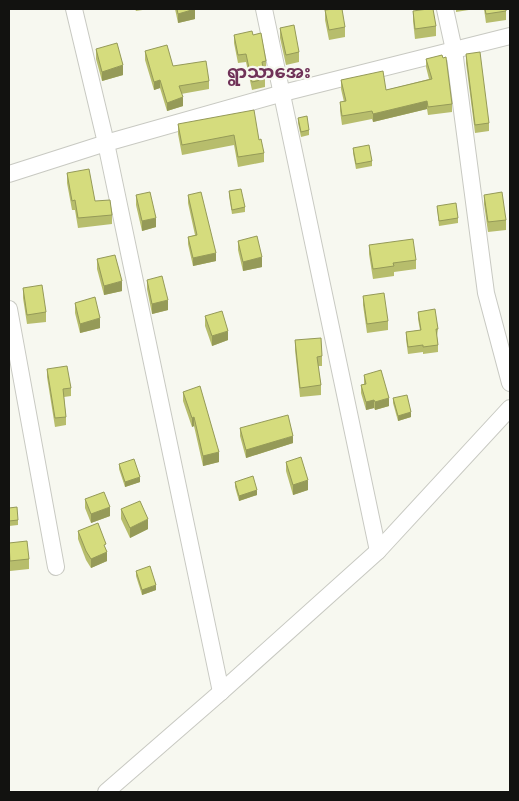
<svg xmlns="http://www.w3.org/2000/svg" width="519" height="801" viewBox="0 0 519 801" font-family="'Roboto Condensed','Noto Sans Myanmar',sans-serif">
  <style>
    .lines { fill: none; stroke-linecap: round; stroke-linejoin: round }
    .minor-casing { stroke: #c8c9c2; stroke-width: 18 }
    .minor { stroke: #fff; stroke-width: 16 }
    .wall { fill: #b7bd6c }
    .shaded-wall { fill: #959a58 }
    .building { fill: #d5dc7d; stroke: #959a58 }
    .labels { text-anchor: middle; stroke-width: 4.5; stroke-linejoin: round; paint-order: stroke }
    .quarter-label { font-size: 18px; font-weight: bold; fill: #703258; stroke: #f7f8f0 }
  </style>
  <rect width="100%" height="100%" fill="#f7f8f0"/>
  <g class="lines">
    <g class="minor-casing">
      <g id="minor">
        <path d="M74,9L106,143L221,692"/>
        <path d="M264,9L378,551"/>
        <path d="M445,9L454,50L486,293L510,383"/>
        <path d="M9,174L106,143L283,93L510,36"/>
        <path d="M9,309L56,567"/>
        <path d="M106,792L221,692L378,551L510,408"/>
      </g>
    </g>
    <use href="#minor" class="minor"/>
  </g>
  <g class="wall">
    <path d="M135,9H149L136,11Z"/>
    <path d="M175,9H194L195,19L178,23Z"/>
    <path d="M456,9H475L456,12Z"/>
    <path d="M484,9H506V20L486,23Z"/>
    <path d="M325,10L345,27V37L329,40L325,20Z"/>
    <path d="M413,11L436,26V36L415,39L413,21Z"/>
    <path d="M280,28L299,52V62L286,65L280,38Z"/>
    <path d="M234,35H253L266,61V69H263L265,79V87L252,90L246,62L238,63L234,43Z"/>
    <path d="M96,49L123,75L102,81L96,59Z"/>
    <path d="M145,51L173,66L209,81V89L181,94L183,106L167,111L160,88L154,90L145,60Z"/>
    <path d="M466,54L489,123V131L475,133L466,63Z"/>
    <path d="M426,59L452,104V112L428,115L427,109L373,122L372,119L342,125L340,111V102H344L341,89V80L386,90L429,79L426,67Z"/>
    <path d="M298,118L309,130V135L301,137L298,123Z"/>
    <path d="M178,124L259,140L264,153V162L238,167L234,145L182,155L178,134Z"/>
    <path d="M353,148L372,161V166L356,169L353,153Z"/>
    <path d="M67,173L95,201L112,215V224L78,228L75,210H72L67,183Z"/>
    <path d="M229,191L245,207V212L232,214L229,196Z"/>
    <path d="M136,195L156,227L142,231L136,205Z"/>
    <path d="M188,195L216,261L193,266L188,244V237L195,235L188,203Z"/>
    <path d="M484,195L506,220V230L488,232L484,204Z"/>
    <path d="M437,206L458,218V223L439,226Z"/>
    <path d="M238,241L262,267L243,271L238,250Z"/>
    <path d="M369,245L416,260V269L394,272V276L373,279L369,254Z"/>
    <path d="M97,259L122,291L104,295L97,269Z"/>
    <path d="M147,280L168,310L152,314L147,289Z"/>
    <path d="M23,288L46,312V322L27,324L23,298Z"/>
    <path d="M363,296L388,321V330L367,333L363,305Z"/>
    <path d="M75,303L100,328L80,333L75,313Z"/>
    <path d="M418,312L438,329L437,336L438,345V352L423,354V352L408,354L406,339V332L420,330L418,319Z"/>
    <path d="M205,316L228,340L212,346L205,326Z"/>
    <path d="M295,340L322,356V366H318L321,385V395L300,397L295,350Z"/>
    <path d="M47,369L71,388V396L64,397L66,417V425L55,427L47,377Z"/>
    <path d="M364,375L389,406L375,410L374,408L366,410L361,393V385L364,384Z"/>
    <path d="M183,392L219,462L203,466L194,426L192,427L183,401Z"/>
    <path d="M393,398L411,417L398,421L393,403Z"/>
    <path d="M240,428L293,443L246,458L240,436Z"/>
    <path d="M286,462L308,490L293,495L286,471Z"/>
    <path d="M119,464L140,482L125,487L119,469Z"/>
    <path d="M235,482L257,495L239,501L235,487Z"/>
    <path d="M85,499L110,516L91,523L85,508Z"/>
    <path d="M9,508L18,520V525L9,526Z"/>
    <path d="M121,509L148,529L130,538L121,519Z"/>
    <path d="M78,531L106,549L107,561L91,568L86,560L78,539Z"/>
    <path d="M9,543L29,559V569L10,571L9,562Z"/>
    <path d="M136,571L156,590L142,595L136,576Z"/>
  </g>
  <g class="shaded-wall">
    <path d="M195,9V19L178,23V14Z"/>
    <path d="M123,65V75L102,81V72Z"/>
    <path d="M160,80V88L154,90V82Z"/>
    <path d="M183,97V106L167,111V103Z"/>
    <path d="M427,101V109L373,122V114Z"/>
    <rect x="9" y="133" width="1" height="13"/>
    <path d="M156,218V227L142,231V221Z"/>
    <path d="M216,253V261L193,266V258Z"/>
    <path d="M262,257V267L243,271V262Z"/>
    <path d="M122,281V291L104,295V286Z"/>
    <path d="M168,300V310L152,314V304Z"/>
    <path d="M100,318V328L80,333V324Z"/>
    <path d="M228,331V340L212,346V336Z"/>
    <path d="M389,398V406L375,410V402Z"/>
    <path d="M374,400V408L366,410V402Z"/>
    <path d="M411,412V417L398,421V416Z"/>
    <path d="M194,417V426L192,427V418Z"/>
    <path d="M293,436V443L246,458V450Z"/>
    <path d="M219,452V462L203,466V456Z"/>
    <path d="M140,477V482L125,487V482Z"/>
    <path d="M308,480V490L293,495V485Z"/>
    <path d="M257,490V495L239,501V496Z"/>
    <path d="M110,507V516L91,523V514Z"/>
    <path d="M148,519V529L130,538V528Z"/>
    <path d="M107,552V561L91,568V559Z"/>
    <path d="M156,585V590L142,595V590Z"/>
  </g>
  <g class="building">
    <path d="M177,9H195L178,14Z"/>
    <path d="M333,9H342L345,27L329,30L325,10Z"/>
    <path d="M428,9H433L436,26L415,29L413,11Z"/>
    <path d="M485,9H506V11L486,14Z"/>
    <path d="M294,25L299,52L286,55L280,28Z"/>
    <path d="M252,31L253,35L261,33L266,61L262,62L265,79L252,82L246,54L238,55L234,35Z"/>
    <path d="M117,43L123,65L102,72L96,49Z"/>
    <path d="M167,45L173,66L206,61L209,81L179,86L183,97L167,103L160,80L154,82L145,51Z"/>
    <path d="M480,52L489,123L475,125L466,54Z"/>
    <path d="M442,55L443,58L446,57L452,104L428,107L427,101L373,114L372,111L342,116L340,102L346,101L341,80L383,71L386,90L432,79L426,59Z"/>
    <path d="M254,110L259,140L261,139L264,153L238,157L234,135L182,145L178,124Z"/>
    <path d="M307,116L309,130L301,132L298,118Z"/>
    <path d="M369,145L372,161L356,164L353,148Z"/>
    <path d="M89,169L95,201L110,200L112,215L78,218L75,200L72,201L67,173Z"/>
    <path d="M241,189L245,207L232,210L229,191Z"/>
    <path d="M150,192L156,218L142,221L136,195Z"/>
    <path d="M201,192L216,253L193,258L188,237L197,235L188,195Z"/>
    <path d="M502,192L506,220L488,222L484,195Z"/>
    <path d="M456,203L458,218L439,221L437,206Z"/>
    <path d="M257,236L262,257L243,262L238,241Z"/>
    <path d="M413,239L416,260L393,263L394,266L373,269L369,245Z"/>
    <path d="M115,255L122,281L104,286L97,259Z"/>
    <path d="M162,276L168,300L152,304L147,280Z"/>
    <path d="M42,285L46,312L27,315L23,288Z"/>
    <path d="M384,293L388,321L367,324L363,296Z"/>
    <path d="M95,297L100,318L80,324L75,303Z"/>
    <path d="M435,309L438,329H436L438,345L423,347V345L408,347L406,332L421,330L418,312Z"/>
    <path d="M222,311L228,331L212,336L205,316Z"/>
    <path d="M321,338L322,356L317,357L321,385L300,388L295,340Z"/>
    <path d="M67,366L71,388L63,389L66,417L55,418L47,369Z"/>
    <path d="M381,370L389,398L375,402L374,400L366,402L361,385L366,384L364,375Z"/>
    <path d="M200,386L219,452L203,456L194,417L192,418L183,392Z"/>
    <path d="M407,395L411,412L398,416L393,398Z"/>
    <path d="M288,415L293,436L246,450L240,428Z"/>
    <path d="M301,457L308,480L293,485L286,462Z"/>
    <path d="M134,459L140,477L125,482L119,464Z"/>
    <path d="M253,476L257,490L239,496L235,482Z"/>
    <path d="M104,492L110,507L91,514L85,499Z"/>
    <path d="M140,501L148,519L130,528L121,509Z"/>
    <path d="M17,507L18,520L9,521V508Z"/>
    <path d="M98,523L106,544L104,545L107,552L91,559L86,551L78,531Z"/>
    <path d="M27,541L29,559L10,561L9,543Z"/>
    <path d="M150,566L156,585L142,590L136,571Z"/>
  </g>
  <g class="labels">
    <g class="quarter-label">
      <text x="269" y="78">ရွာသာအေး</text>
    </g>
  </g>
  <rect width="519" height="801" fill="none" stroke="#121210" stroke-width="20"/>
</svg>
